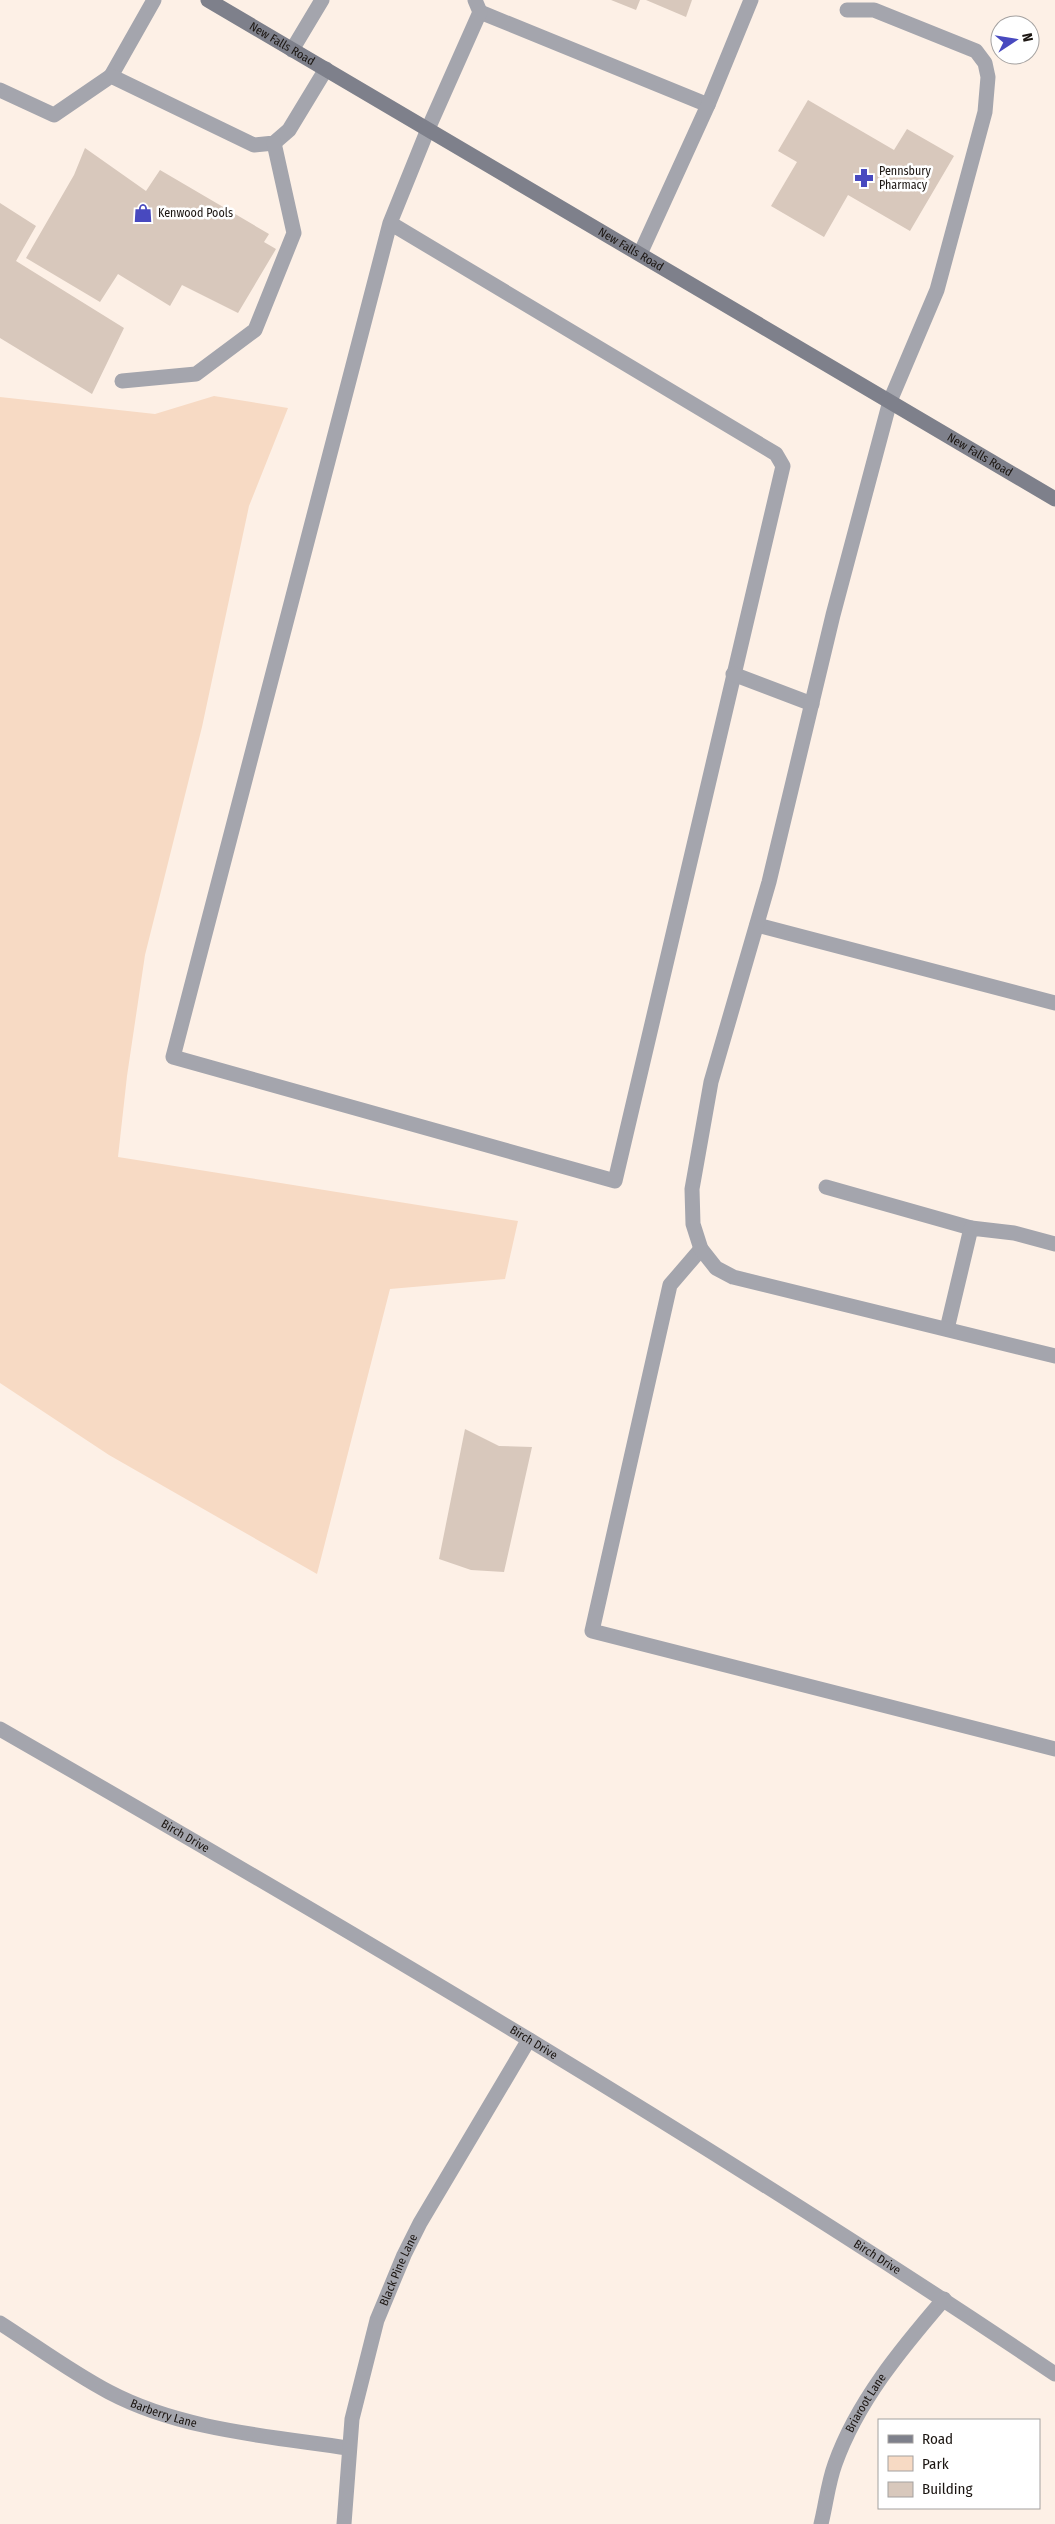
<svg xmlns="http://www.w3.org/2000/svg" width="1055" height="2524" viewBox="0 0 1055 2524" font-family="'Fira Sans Condensed',sans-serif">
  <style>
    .green { fill: #f7dac4 }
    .building { fill: #d8c8bc }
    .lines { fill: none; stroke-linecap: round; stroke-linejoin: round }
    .service { stroke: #a4a5ad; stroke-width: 15 }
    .minor { stroke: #a4a5ad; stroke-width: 15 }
    .secondary { stroke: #7e808b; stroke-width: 15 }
    .labels { text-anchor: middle; stroke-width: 5; stroke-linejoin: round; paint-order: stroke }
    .street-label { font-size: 12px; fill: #1b1511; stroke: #fff }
    .poi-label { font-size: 12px; fill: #1b1511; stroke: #fff; text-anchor: start }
  </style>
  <rect width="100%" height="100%" fill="#fdf0e6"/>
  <path class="green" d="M214,396L288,408L249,506L202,727L145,955L127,1076L118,1157L518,1221L505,1279L390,1289L317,1574L109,1455L0,1383V397L155,414Z"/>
  <g class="building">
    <path d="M611,0H640L636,10Z"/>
    <path d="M646,0H692L686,17Z"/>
    <path d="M808,100L894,150L907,129L954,156L910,231L848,195L824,237L771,206L797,162L778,151Z"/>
    <path d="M85,148L146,191L160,170L269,234L264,242L276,249L238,313L182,285L170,306L118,274L100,302L26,258L74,175Z"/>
    <path d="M0,203L36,226L16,261L124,328L92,394L0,338Z"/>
    <path d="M465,1429L499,1446L532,1447L504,1572L471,1570L439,1559Z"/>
  </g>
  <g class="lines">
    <g class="service">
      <path d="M847,10H874L976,51L985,63L988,77L985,112L937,290L890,401"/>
      <path d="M480,12L708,105"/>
      <path d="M292,50L322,0"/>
      <path d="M111,76L154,0"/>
      <path d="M0,90L54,115L111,76L254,145L274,143L289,130L326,69"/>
      <path d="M390,223L776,454L783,466L615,1181L173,1057L390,223L428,129L480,12L475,0"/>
      <path d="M640,254L708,105L751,0"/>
      <path d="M122,381L196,374L255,330L294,233L274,143"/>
      <path d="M733,674L812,704"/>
      <path d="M757,925L1055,1003"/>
      <path d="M826,1187L971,1228"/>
      <path d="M701,1249L670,1285L592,1631L1055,1749"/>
      <path d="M947,1329L971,1228L1014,1233L1055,1244"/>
    </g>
    <g class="minor">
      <path d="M890,401L833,615L769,882L711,1082L692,1189L693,1224L701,1249L716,1268L733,1277L1055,1356"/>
      <path id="s1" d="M0,1729C357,1934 713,2144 1055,2374"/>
      <path id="s2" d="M0,2323C36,2346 71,2372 109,2392C181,2430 268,2436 348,2448"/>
      <path id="s3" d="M344,2524L352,2419L377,2320L404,2255L420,2223L528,2041"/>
      <path id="s4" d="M821,2524C826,2504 828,2483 835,2464C857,2402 901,2349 944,2299"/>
    </g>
    <path class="secondary" id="s5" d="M208,0L1055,499"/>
  </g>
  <defs>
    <g id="pharmacy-bare" transform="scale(1.5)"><path d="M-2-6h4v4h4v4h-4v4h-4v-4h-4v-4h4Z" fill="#4849bf" stroke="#fff" stroke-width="2.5" paint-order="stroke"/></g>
    <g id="shop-bare" transform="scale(1.5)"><path d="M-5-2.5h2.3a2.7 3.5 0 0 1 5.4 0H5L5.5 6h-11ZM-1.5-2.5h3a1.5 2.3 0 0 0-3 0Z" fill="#4849bf" stroke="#fff" stroke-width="2.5" paint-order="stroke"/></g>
  </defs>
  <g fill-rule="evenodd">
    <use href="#pharmacy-bare" x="864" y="178"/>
    <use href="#shop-bare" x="143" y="213"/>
  </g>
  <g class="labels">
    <g class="street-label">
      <text dy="4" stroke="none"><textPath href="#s5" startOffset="86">New Falls Road</textPath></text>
      <text dy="4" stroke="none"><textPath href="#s5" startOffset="491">New Falls Road</textPath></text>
      <text dy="4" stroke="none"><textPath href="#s5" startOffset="896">New Falls Road</textPath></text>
      <text dy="4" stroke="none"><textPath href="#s1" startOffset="214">Birch Drive</textPath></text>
      <text dy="4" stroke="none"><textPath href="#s1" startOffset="619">Birch Drive</textPath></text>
      <text dy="4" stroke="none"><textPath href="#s1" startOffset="1024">Birch Drive</textPath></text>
      <text dy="4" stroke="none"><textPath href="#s3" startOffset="262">Black Pine Lane</textPath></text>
      <text dy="4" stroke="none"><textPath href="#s4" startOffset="130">Briaroot Lane</textPath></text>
      <text dy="4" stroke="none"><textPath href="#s2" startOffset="188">Barberry Lane</textPath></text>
    </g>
    <g class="poi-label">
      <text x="879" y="175">Pennsbury<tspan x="879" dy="14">Pharmacy</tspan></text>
      <text x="158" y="217">Kenwood Pools</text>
    </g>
  </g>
  <rect x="878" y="2419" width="162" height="90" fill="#ffffff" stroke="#a4a1a0"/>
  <rect x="888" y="2435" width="25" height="8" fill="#7e808b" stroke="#a4a1a0"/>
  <text x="922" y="2444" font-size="15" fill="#1b1511">Road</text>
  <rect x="888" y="2456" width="25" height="15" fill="#f7dac4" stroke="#a4a1a0"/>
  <text x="922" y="2469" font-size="15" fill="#1b1511">Park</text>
  <rect x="888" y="2482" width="25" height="15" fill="#d8c8bc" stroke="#a4a1a0"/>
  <text x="922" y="2494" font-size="15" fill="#1b1511">Building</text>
  <g transform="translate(1015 40) rotate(78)"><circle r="24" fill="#ffffff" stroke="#a4a1a0"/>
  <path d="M0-4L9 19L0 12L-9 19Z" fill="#4849bf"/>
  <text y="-8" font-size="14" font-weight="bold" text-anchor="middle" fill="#1b1511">N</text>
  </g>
</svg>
